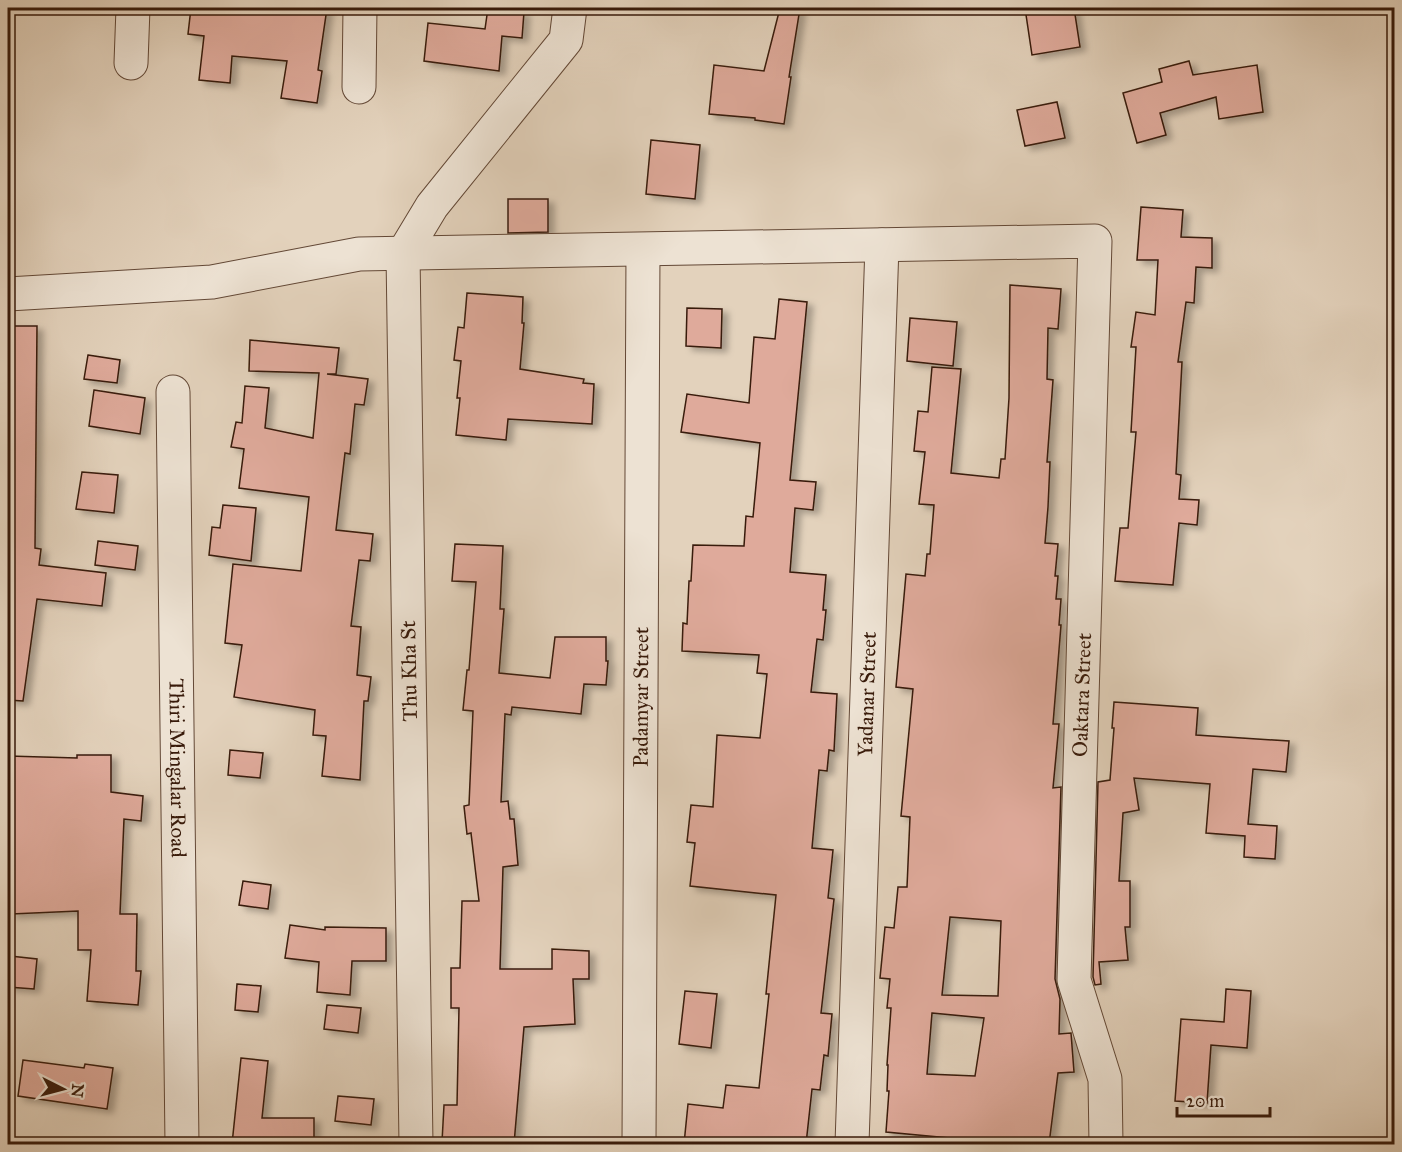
<svg xmlns="http://www.w3.org/2000/svg" width="1402" height="1152" viewBox="0 0 1402 1152" font-family="'IM FELL Great Primer',serif">
  <style>
    .building { fill: #dfaa9b; stroke: #381a0a; stroke-width: 1.5; fill-rule: evenodd; filter: url(#shadow) }
    .lines { fill: none; stroke-linecap: round; stroke-linejoin: round }
    .street-casing { stroke: #634836; stroke-width: 35 }
    .street { stroke: #ede2d3; stroke-width: 33 }
    .labels { text-anchor: middle; stroke-width: 4.5; stroke-linejoin: round; paint-order: stroke }
    .street-label { font-size: 21px; fill: #381a0a; stroke: #ede2d3 }
  </style>
  <defs>
    <filter id="shadow"><feDropShadow dx="6" dy="4" stdDeviation="3" flood-color="#0004"/></filter>
  </defs>
  <rect width="100%" height="100%" fill="#e3d2bc"/>
  <filter id="stains"><feTurbulence type="fractalNoise" baseFrequency=".00333" numOctaves="4"/><feColorMatrix values="0 0 0 0 .2 0 0 0 0 .09 0 0 0 0 .02 0 0 0 .5 -.17"/></filter>
  <radialGradient id="worn" r=".72"><stop offset=".6" stop-color="#630" stop-opacity="0"/><stop offset="1" stop-color="#630" stop-opacity=".3"/></radialGradient>
  <g class="building">
    <path d="M191,8H327L318,70L322,71L317,103L281,98L287,61L232,56L230,83L199,80L204,36L188,34Z"/>
    <path d="M488,8L524,12L522,38L502,36L499,71L424,61L428,23L485,29Z"/>
    <path d="M780,8H800L789,77H791L784,124L755,120V118L709,114L714,65L764,71Z"/>
    <path d="M1025,8H1074L1080,47L1032,55Z"/>
    <path d="M1189,61L1193,75L1257,65L1263,112L1219,119L1216,97L1160,113L1166,135L1137,143L1123,93L1162,82L1159,69Z"/>
    <path d="M1057,102L1065,138L1025,146L1017,110Z"/>
    <path d="M651,140L700,145L695,199L646,194Z"/>
    <path d="M508,199H548V232L508,233Z"/>
    <path d="M1141,207L1183,210L1181,237L1212,238V268L1196,267L1194,303L1186,302L1178,362H1182L1176,474L1181,475L1179,499L1199,500L1197,525L1179,523L1173,585L1115,581L1120,528H1128L1136,432H1131L1136,347H1131L1136,312L1155,315L1158,260H1137Z"/>
    <path d="M1010,285L1061,289L1058,329L1048,328L1047,379L1053,380L1047,462H1050L1048,507L1045,543L1058,544L1055,576H1058L1056,599H1061L1059,625H1061L1053,724H1059L1053,788L1061,787L1055,979L1060,999L1059,1034L1071,1033L1074,1072L1058,1073L1049,1144L1004,1139L1003,1143L886,1132L889,1091H887L888,1065H887L891,1008H887L890,979L880,978L885,927L894,928L898,887H907L910,817L901,816L913,689L896,687L906,574L925,576L927,554H930L934,505L919,504L925,452L914,451L918,411L928,412L932,367L961,369L951,473L999,478L1001,459H1005L1009,398ZM950,917L1001,921L998,996L942,995ZM932,1013L984,1018L975,1076L927,1074Z"/>
    <path d="M467,293L523,297L522,323H524L520,369L584,379L583,383L594,384L592,424L508,419L506,440L456,435L460,398H457L461,361L454,360L458,327L464,328Z"/>
    <path d="M779,299L807,302L790,480L816,482L813,510L795,508L790,572L826,575L823,610H826L823,640L817,639L811,692L837,694L834,751L829,750L827,771L819,770L812,848L833,850L828,898L834,899L821,1013L832,1014L828,1056L824,1055L820,1090L812,1089L806,1144L751,1138V1144H684L688,1104L723,1108L726,1085L759,1088L769,994H766L776,895L690,886L695,843L687,842L691,805L713,807L717,735L760,738L767,674L757,673L759,655L682,651L683,623L687,624L689,581H691L693,545L744,546L746,516L753,517L760,443L681,432L687,394L749,403L754,337L775,339Z"/>
    <path d="M687,308L722,309L721,348L686,346Z"/>
    <path d="M910,318L957,322L953,366L907,361Z"/>
    <path d="M8,326H37L35,548L41,549L39,565L106,573L102,606L37,599L23,701L8,700Z"/>
    <path d="M250,340L339,348L336,374H327L368,379L364,405L355,404L350,454L345,453L336,530L373,534L370,561L359,560L351,626L361,627L357,675L371,677L368,701H364L360,780L322,776L326,736L313,735L315,710L234,697L242,645L225,643L233,564L301,571L309,497L239,488L244,449L231,447L236,422L242,423L245,386L269,388L265,428L313,438L319,373L249,371Z"/>
    <path d="M88,355L120,360L117,383L84,379Z"/>
    <path d="M94,390L145,398L140,434L89,426Z"/>
    <path d="M82,472L118,475L114,513L76,509Z"/>
    <path d="M223,505L256,508L251,561L209,555L212,527L220,528Z"/>
    <path d="M98,541L138,546L135,570L95,565Z"/>
    <path d="M455,544L503,546L500,609H504L499,673L550,678L555,637H606V661H608L606,685L584,684L581,714L512,707L511,715L505,714L501,802L508,801L510,819H514L518,865L503,867L500,969H552V949L589,951V979H573L575,1024L524,1027L514,1144L442,1142L444,1105H457L459,1008H451V968H460L462,901H479L471,833L467,834L464,806L469,805L473,711L463,710L467,670H469L476,582L452,581Z"/>
    <path d="M1114,702L1198,708L1196,735L1289,741L1286,772L1253,769L1248,824L1277,826L1275,859L1244,857L1245,836L1206,833L1210,784L1134,778L1139,810L1123,813L1119,881H1130V927H1125L1128,960L1099,962L1101,984L1095,985L1093,977L1098,782L1110,780L1114,728H1112Z"/>
    <path d="M230,750L263,753L260,778L228,775Z"/>
    <path d="M77,755H111V792L143,796L141,821L124,819L120,914H137L136,971H141L138,1005L87,1001L91,950H78V911L11,914L9,889H8V756L77,758Z"/>
    <path d="M243,881L271,885L268,909L239,905Z"/>
    <path d="M290,925L325,930V927L386,928V961H352L350,995L317,992L319,962L285,958Z"/>
    <path d="M10,956L37,959L34,989L8,987Z"/>
    <path d="M237,984L261,986L258,1012L235,1010Z"/>
    <path d="M1226,989L1251,991L1247,1048L1211,1045L1207,1103L1175,1101L1181,1019L1224,1022Z"/>
    <path d="M685,991L717,994L711,1048L679,1044Z"/>
    <path d="M327,1005L361,1008L358,1033L324,1029Z"/>
    <path d="M241,1058L268,1061L262,1118H314V1144H232Z"/>
    <path d="M23,1060L84,1068L85,1064L113,1068L107,1109L18,1096Z"/>
    <path d="M338,1096L374,1099L371,1125L335,1121Z"/>
  </g>
  <g class="lines">
    <g class="street-casing">
      <g id="street">
        <path d="M131,63L133,8"/>
        <path d="M359,87L360,8"/>
        <path d="M8,294L212,282L359,254L1095,241L1074,980L1105,1079L1106,1144"/>
        <path id="s1" d="M173,392L182,1144"/>
        <path d="M416,1144L403,254L432,206L566,40L570,8"/>
        <path id="s2" d="M639,1144L643,250"/>
        <path id="s3" d="M852,1144L882,245"/>
      </g>
    </g>
    <use href="#street" class="street"/>
  </g>
  <g class="labels">
    <g class="street-label">
      <text transform="translate(409 671) rotate(-91)" y="7">Thu Kha St</text>
      <text dy="7" stroke="none"><textPath href="#s3" startOffset="450">Yadanar Street</textPath></text>
      <text transform="translate(1082 695) rotate(-88)" y="7">Oaktara Street</text>
      <text dy="7" stroke="none"><textPath href="#s2" startOffset="447">Padamyar Street</textPath></text>
      <text dy="7" stroke="none"><textPath href="#s1" startOffset="376">Thiri Mingalar Road</textPath></text>
    </g>
  </g>
  <rect width="1402" height="1152" fill="none" stroke="#e3d2bc" stroke-width="30"/>
  <rect x="9" y="9" width="1384" height="1134" fill="none" stroke="#381a0a" stroke-width="3"/>
  <rect x="15" y="15" width="1372" height="1122" fill="none" stroke="#381a0a" stroke-width="1.5"/>
  <g transform="translate(63 1089) rotate(96)" stroke="#ede2d3" stroke-width="4.5" paint-order="stroke">
  <path d="M0-4.5L10 22L0 15L-10 22Z" fill="#381a0a"/>
  <text y="-9" font-size="16" font-weight="bold" text-anchor="middle" fill="#381a0a">N</text>
  </g>
  <path d="M1177 1107v9h93v-9" fill="none" stroke="#381a0a" stroke-width="3"/>
  <text x="1186" y="1107" font-size="18" fill="#381a0a" stroke="#ede2d3" stroke-width="4.5" paint-order="stroke">20 m</text>
  <rect width="100%" height="100%" filter="url(#stains)"/>
  <rect width="100%" height="100%" fill="url(#worn)"/>
</svg>
